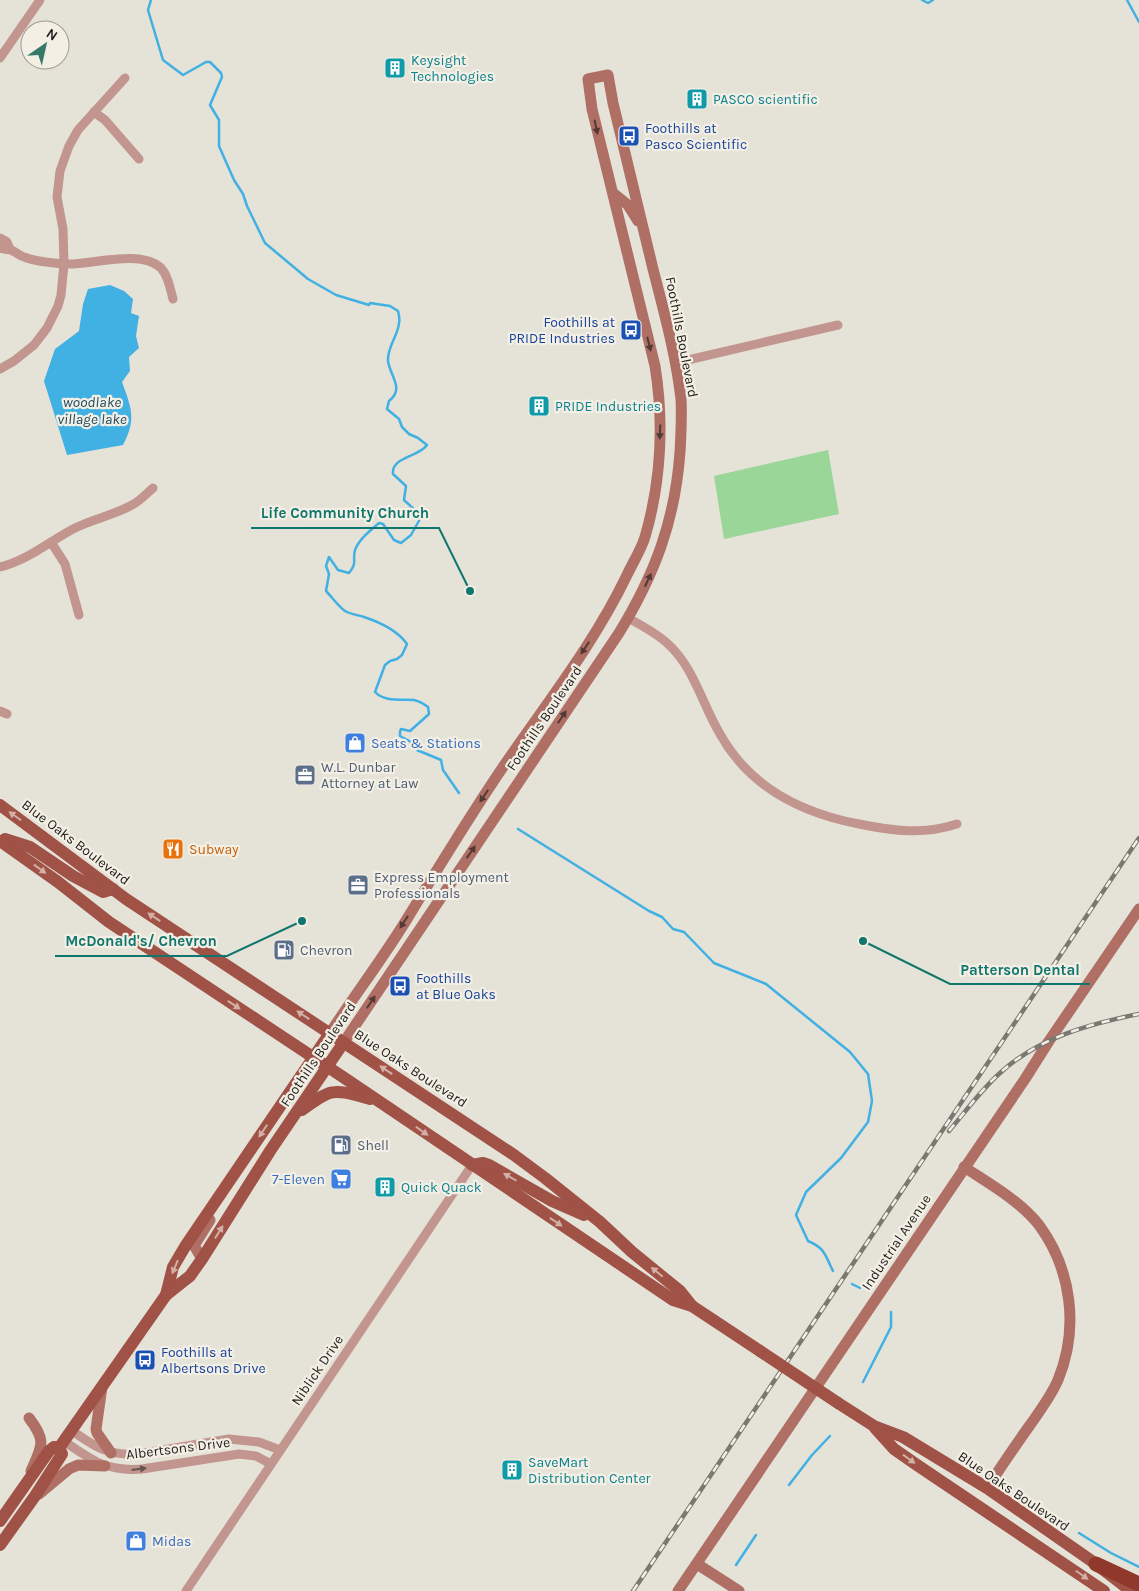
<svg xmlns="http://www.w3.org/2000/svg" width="1139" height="1591" viewBox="0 0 1139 1591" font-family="Karla,sans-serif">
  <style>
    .green { fill: #99d697 }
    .water { fill: #41b0e3 }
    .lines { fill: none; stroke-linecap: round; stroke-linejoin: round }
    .stream { stroke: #41b0e3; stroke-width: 2.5 }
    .street { stroke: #c2958e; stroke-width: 9 }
    .secondary { stroke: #af6f65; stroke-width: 11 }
    .primary { stroke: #a05247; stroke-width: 12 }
    .highway { stroke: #91382d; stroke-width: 15 }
    .rail-casing { stroke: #7a7871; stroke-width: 4.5 }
    .rail { stroke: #f3efe5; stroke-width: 2.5; stroke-dasharray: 8; stroke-linecap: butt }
    .primary-bridge { stroke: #a05247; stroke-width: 12 }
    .oneway { fill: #513a35 }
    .oneway2 { fill: #d2b0a6 }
    .oneway3 { fill: #68544f }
    .labels { text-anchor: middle; stroke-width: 4.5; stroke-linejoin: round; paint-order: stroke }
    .culture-label { font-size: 14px; fill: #0d838f; stroke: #f3efe5; text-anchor: start }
    .transit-label { font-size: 14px; fill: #164399; stroke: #f3efe5; text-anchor: start }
    .street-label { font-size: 14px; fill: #1f1e1b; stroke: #f3efe5 }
    .shop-label { font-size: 14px; fill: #366cbe; stroke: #f3efe5; text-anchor: start }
    .service-label { font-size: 14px; fill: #4e5e75; stroke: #f3efe5; text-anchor: start }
    .food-label { font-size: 14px; fill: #c56008; stroke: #f3efe5; text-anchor: start }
    .water-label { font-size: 15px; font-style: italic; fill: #1d4a60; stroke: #f3efe5 }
    .leader { fill: none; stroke: #0f766e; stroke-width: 2 }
    .callout-dot { fill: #0f766e; stroke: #f3efe5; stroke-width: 2 }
    .callout-label { font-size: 15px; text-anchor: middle; font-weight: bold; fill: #0f766e; stroke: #f3efe5; stroke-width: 4.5; stroke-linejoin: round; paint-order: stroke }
  </style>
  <rect width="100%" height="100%" fill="#e5e2d8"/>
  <path class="green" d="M828,450L839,514L724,539L714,476Z"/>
  <path class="water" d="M110,285L124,291L133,299L131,313L139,316L136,336L139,348L129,357L130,371L122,382C131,407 137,419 123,445L67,455L44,381L55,349L79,331L83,304L88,289Z"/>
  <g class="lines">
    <g class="stream">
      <path d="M151,0L148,10L163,60L183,75L206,62H210L221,73L222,77L210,105L219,120V146L234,180L243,194L247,206L265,243L308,279L336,295L369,305L370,303L390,306L398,311C399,315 400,320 399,323C398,336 387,347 388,361C390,376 405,389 389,401L387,409L399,419L402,427L409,434L418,438L427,445C419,457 391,457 393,474L406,486L404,500L417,512L420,519L411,535L401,543L394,540L383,524L379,523C371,530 359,539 355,550C352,561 358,562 349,573L338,570L329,557L326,566L329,574L326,591C332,597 338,606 345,611C350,614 358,615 364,617C379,622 398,631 407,644L402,655L397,659L390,661L385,665L375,692C384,702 401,699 414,700C419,701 424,704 428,707L429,714L410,731L401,729L400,732V736L411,742L417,750L441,760L443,770L459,793"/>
      <path d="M922,0L928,3L933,0"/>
      <path d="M1127,0L1139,22"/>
      <path d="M518,829L649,911L662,917L673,929L684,932L714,963L766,984L850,1052L868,1074L872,1101L868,1122L841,1158L806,1192L796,1215L808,1241C825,1248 825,1255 833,1271"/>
      <path d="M852,1284L860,1288"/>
      <path d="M863,1382L891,1327V1312"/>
      <path d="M789,1485L812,1455L830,1436"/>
      <path d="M1079,1533L1111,1553L1139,1567"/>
      <path d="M736,1565L756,1535"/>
    </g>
    <g class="street">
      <path d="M0,58L40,0"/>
      <path d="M94,112L105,120L139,159"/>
      <path d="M0,238L7,242L10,249"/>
      <path d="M0,248C4,250 7,249 11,250C16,252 20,256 24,257C37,262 52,263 66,264C92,265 138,249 160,267C168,275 170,288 173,299"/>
      <path d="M675,363L838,325"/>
      <path d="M0,369L14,361L34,345L47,328L58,306L61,295L64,264L63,229L57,197L60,171L69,146L78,130L125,78"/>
      <path d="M51,542L65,564L79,615"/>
      <path d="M0,567C28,560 50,541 75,528C93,519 114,515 132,505C140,501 146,494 153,488"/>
      <path d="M628,618C641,625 656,633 667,643C694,667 702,704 720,734C750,788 801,813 859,824C893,831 923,835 957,824"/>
      <path d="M0,711L7,714"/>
      <path d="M71,1430C95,1447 108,1456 138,1454L229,1439L259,1442L280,1450"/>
      <path d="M64,1441C91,1460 107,1472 142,1469L239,1454L256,1456L271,1464"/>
      <path d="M186,1591L472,1165"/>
    </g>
    <g class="secondary">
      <path d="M613,193L628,205L638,221"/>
      <path d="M330,1033C355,995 383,958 407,919C438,868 469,817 503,767C546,704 594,644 627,575C633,562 641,550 645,537C661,482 664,422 655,366L592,109L588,79L608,75L613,103C626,159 640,214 653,269C664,312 676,355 681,399C682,417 681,434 680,452C675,521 655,574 619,633L344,1042"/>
      <path d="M964,1167C990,1184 1020,1201 1039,1225C1072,1270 1079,1329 1058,1380C1051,1396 1040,1411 1030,1425C1015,1446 1001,1467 987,1488"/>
      <path d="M202,1259L195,1247V1244L210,1220"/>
      <path d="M102,1387L96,1429L97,1433L111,1453"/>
      <path d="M29,1418C47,1441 42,1446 31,1471"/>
      <path d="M39,1494L69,1469L78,1465L105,1466"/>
      <path d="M697,1564L739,1591"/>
      <path d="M678,1591L1025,1079L1049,1041L1139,909"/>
    </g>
    <g class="primary">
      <path d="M0,805L126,899L514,1155L545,1178L600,1222L632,1252L680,1291L692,1306"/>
      <path d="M5,839L30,847L73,876L103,892L113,889"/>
      <path d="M0,841L58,882L109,922L343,1077L673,1300L692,1306L760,1351"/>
      <path d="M302,1110C333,1087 333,1089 370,1099"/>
      <path d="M472,1165L483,1163L489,1165L552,1201L584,1215"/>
      <path d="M166,1295L173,1267L186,1245L330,1033"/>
      <path d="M838,1403L874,1426L903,1437L987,1488L1096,1564L1131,1591"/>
      <path d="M875,1428L894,1449L917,1465L1104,1591"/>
      <path d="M59,1448L166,1295L190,1276L202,1259L270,1151L344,1042"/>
      <path d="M0,1521L49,1451L54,1447L59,1448"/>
      <path d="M0,1545L35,1496L62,1454L59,1448"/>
    </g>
    <path class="highway" d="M1096,1564L1139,1584"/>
    <g class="rail-casing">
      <g id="rail">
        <path d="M949,1131C966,1111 981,1090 1000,1073C1038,1038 1089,1024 1139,1014"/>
        <path d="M633,1591L1139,838"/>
      </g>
    </g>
    <use href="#rail" class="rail"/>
    <path class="primary-bridge" d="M760,1351L838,1403"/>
  </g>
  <defs><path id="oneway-solid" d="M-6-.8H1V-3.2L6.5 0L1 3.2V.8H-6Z" transform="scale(1.25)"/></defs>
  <g class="oneway">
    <use href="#oneway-solid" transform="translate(596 127) rotate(78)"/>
    <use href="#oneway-solid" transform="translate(649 344) rotate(76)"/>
    <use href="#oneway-solid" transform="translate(660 432) rotate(92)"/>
    <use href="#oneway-solid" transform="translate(648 580) rotate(-65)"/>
    <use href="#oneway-solid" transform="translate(585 648) rotate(124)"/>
    <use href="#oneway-solid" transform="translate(562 717) rotate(-56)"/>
    <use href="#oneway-solid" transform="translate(484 796) rotate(124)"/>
    <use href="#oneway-solid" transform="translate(471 852) rotate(-55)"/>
    <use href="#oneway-solid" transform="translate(404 922) rotate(123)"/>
    <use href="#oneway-solid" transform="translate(371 1002) rotate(-56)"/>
  </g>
  <g class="oneway2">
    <use href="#oneway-solid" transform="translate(15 816) rotate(-145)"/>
    <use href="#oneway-solid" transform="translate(40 869) rotate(36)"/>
    <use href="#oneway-solid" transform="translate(154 917) rotate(-147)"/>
    <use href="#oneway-solid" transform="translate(234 1005) rotate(33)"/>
    <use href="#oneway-solid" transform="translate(303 1015) rotate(-147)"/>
    <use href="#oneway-solid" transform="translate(386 1070) rotate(-147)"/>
    <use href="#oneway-solid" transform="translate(263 1131) rotate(124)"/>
    <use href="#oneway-solid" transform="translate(422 1131) rotate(35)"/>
    <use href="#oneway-solid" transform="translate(510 1177) rotate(-150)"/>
    <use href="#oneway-solid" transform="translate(556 1222) rotate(34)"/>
    <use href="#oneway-solid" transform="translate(219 1232) rotate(-58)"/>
    <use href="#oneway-solid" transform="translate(175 1267) rotate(113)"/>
    <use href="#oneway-solid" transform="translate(657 1272) rotate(-141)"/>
    <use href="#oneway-solid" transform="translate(909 1459) rotate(36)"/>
    <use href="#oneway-solid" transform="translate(1082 1575) rotate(35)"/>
  </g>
  <use class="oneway3" href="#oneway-solid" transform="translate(139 1469) rotate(-7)"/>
  <defs>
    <g id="building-square" transform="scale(1.125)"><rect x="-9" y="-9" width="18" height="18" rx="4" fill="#0f9aa8" stroke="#f3efe5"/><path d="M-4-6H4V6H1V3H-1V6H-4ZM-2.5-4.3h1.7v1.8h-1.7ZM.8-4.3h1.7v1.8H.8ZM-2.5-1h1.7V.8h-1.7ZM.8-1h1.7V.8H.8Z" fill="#fff"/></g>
    <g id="bus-square" transform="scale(1.125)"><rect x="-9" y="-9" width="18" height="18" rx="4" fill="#1a4fb4" stroke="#f3efe5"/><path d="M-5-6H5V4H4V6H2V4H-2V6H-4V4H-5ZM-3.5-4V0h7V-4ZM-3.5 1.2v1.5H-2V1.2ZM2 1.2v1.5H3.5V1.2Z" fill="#fff"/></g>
    <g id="shop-square" transform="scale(1.125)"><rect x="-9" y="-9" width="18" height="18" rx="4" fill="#3f7fe0" stroke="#f3efe5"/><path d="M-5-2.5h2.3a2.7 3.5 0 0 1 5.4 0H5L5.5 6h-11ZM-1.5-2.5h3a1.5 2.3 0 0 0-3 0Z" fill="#fff"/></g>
    <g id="office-square" transform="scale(1.125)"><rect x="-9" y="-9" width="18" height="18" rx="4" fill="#5c6f8a" stroke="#f3efe5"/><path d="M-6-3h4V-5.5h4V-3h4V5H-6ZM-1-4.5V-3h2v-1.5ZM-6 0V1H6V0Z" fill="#fff"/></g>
    <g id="restaurant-square" transform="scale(1.125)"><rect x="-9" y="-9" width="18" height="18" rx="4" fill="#e8710a" stroke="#f3efe5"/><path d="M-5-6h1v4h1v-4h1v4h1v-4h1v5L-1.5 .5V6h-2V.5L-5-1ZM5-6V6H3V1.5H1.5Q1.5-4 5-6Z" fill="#fff"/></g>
    <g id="fuel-square" transform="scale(1.125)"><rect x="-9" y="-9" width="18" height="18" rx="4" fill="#5c6f8a" stroke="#f3efe5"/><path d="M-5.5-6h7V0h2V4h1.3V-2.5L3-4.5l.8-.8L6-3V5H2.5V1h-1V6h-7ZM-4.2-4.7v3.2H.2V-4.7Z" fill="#fff"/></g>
    <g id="supermarket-square" transform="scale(1.125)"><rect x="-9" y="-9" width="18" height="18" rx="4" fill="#3f7fe0" stroke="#f3efe5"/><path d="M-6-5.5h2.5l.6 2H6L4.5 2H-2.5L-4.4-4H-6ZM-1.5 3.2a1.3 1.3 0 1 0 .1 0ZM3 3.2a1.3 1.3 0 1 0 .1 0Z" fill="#fff"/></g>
  </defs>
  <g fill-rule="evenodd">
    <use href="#building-square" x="395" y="68"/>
    <use href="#building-square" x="697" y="99"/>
    <use href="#bus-square" x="629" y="136"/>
    <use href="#bus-square" x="631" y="330"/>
    <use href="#building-square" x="539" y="406"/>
    <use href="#shop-square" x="355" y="743"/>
    <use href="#office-square" x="305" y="775"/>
    <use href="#restaurant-square" x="173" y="849"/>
    <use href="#office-square" x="358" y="885"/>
    <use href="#fuel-square" x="284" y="950"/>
    <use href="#bus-square" x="400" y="986"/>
    <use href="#fuel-square" x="341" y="1145"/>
    <use href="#supermarket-square" x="341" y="1179"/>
    <use href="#building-square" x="385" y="1187"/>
    <use href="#bus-square" x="145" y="1360"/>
    <use href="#building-square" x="512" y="1470"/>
    <use href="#shop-square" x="136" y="1541"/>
  </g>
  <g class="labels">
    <g class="culture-label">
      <text x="411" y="65">Keysight<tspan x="411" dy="16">Technologies</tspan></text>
      <text x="713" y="104">PASCO scientific</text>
      <text x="555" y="411">PRIDE Industries</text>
      <text x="401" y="1192">Quick Quack</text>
      <text x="528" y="1467">SaveMart<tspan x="528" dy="16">Distribution Center</tspan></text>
    </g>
    <g class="transit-label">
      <text x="645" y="133">Foothills at<tspan x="645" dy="16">Pasco Scientific</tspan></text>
      <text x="615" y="327" text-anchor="end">Foothills at<tspan x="615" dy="16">PRIDE Industries</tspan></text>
      <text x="416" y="983">Foothills<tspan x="416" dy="16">at Blue Oaks</tspan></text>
      <text x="161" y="1357">Foothills at<tspan x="161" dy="16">Albertsons Drive</tspan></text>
    </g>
    <g class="street-label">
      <text transform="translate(682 337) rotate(79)" y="5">Foothills Boulevard</text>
      <text transform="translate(544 718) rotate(-56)" y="5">Foothills Boulevard</text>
      <text transform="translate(76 842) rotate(37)" y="5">Blue Oaks Boulevard</text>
      <text transform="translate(318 1054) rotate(-56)" y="5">Foothills Boulevard</text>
      <text transform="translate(411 1068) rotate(33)" y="5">Blue Oaks Boulevard</text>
      <text transform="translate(896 1242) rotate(-56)" y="5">Industrial Avenue</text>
      <text transform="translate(317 1370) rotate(-56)" y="5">Niblick Drive</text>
      <text transform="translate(178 1448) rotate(-7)" y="5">Albertsons Drive</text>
      <text transform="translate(1014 1491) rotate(34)" y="5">Blue Oaks Boulevard</text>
    </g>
    <g class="shop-label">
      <text x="371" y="748">Seats &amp; Stations</text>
      <text x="325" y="1184" text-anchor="end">7-Eleven</text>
      <text x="152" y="1546">Midas</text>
    </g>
    <g class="service-label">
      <text x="321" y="772">W.L. Dunbar<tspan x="321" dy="16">Attorney at Law</tspan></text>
      <text x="374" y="882">Express Employment<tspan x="374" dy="16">Professionals</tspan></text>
      <text x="300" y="955">Chevron</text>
      <text x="357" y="1150">Shell</text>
    </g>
    <g class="food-label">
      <text x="189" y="854">Subway</text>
    </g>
    <g class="water-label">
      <text x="92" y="407">woodlake<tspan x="92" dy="17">village lake</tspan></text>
    </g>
  </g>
  <path class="leader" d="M470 591L439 528H251M302 921L227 956H55M863 941L950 984H1090"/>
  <g class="callout-dot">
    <circle cx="470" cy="591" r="5"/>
    <circle cx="302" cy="921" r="5"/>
    <circle cx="863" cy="941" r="5"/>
  </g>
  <g class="callout-label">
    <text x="345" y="518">Life Community Church</text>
    <text x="141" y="946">McDonald's/ Chevron</text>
    <text x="1020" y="975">Patterson Dental</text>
  </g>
  <g transform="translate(45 45) rotate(34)"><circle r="24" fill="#f3efe5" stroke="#9e9b94"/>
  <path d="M0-4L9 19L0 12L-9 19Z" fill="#377a6c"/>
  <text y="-8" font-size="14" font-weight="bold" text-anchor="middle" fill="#1f1e1b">N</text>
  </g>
</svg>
